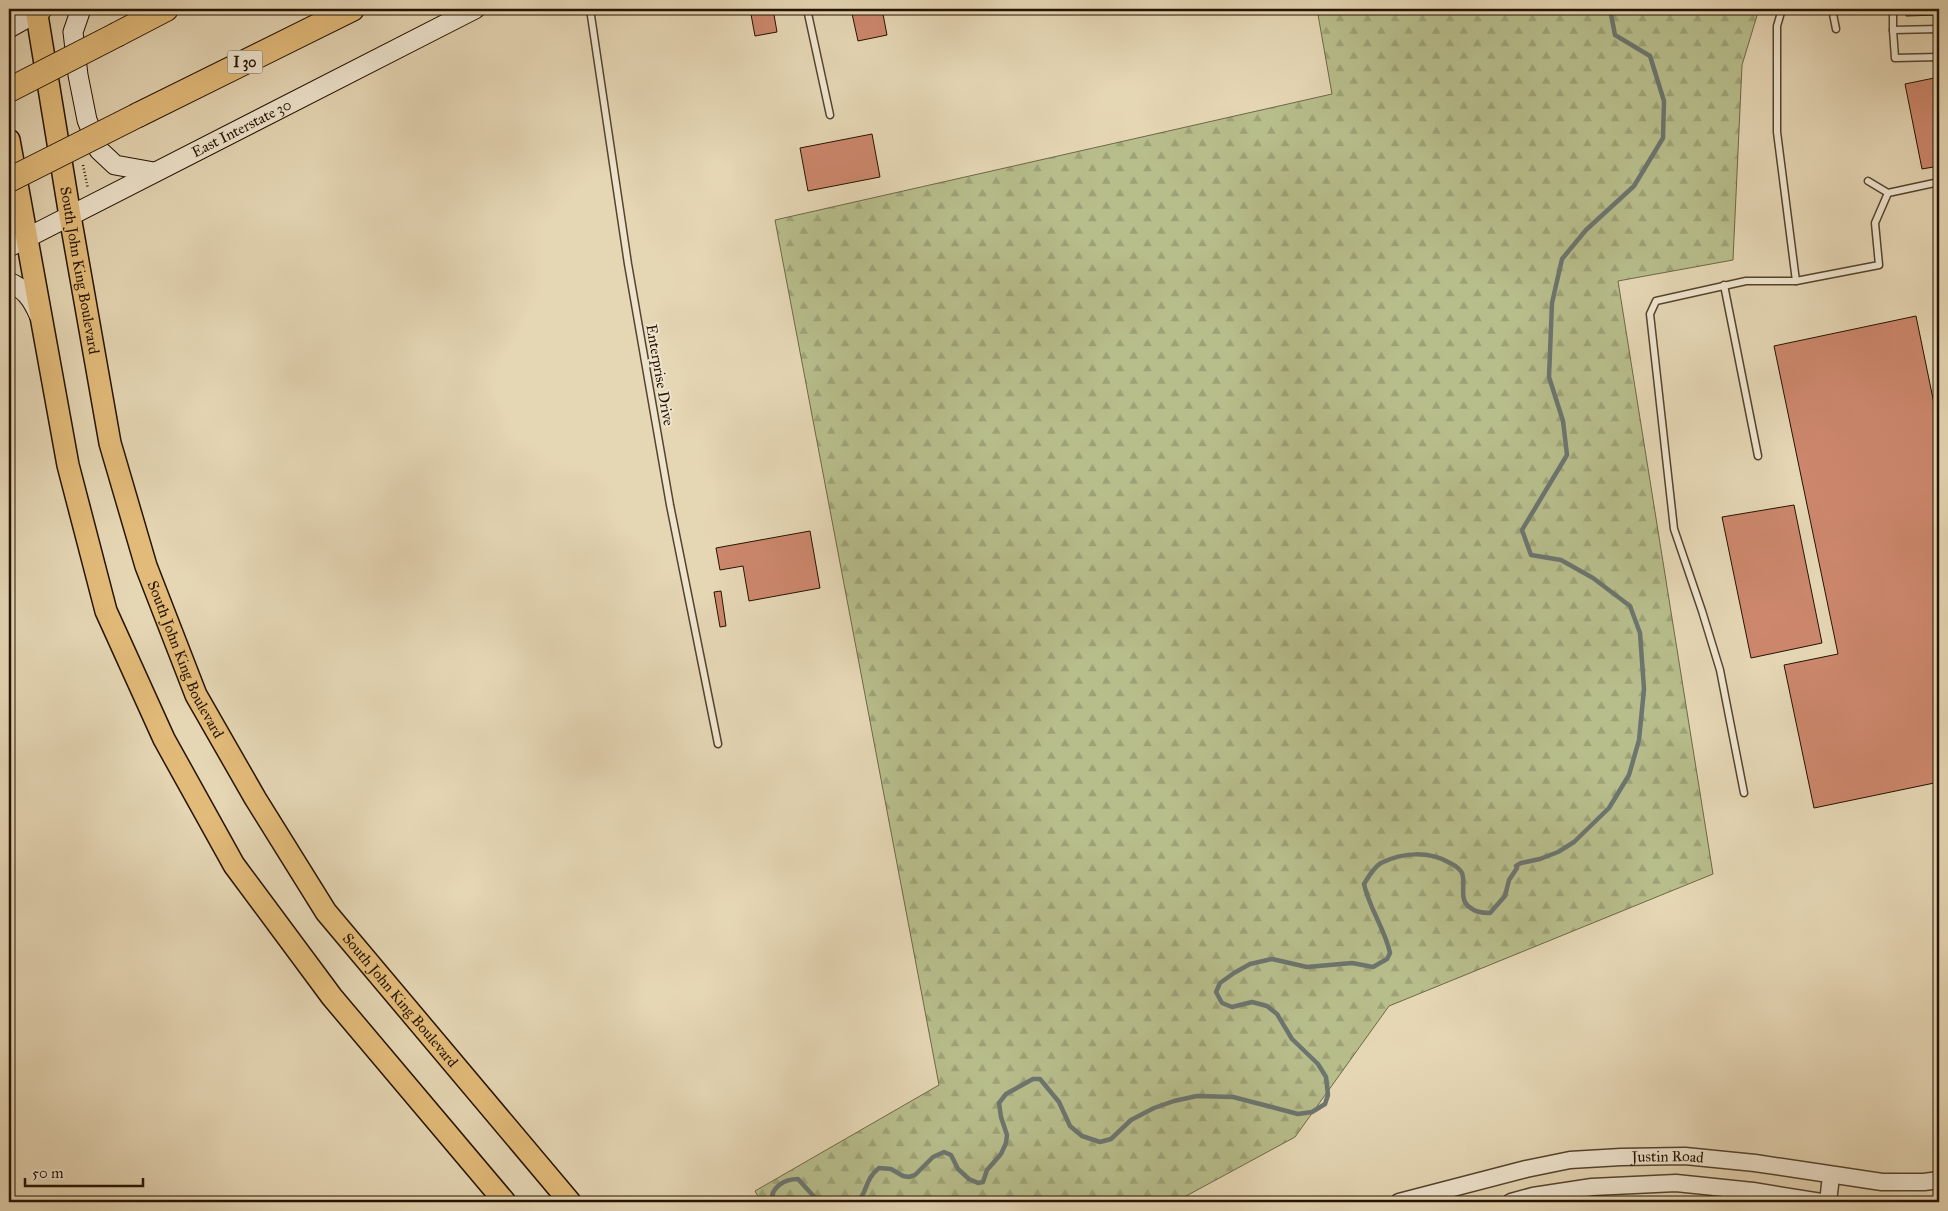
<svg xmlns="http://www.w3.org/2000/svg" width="1948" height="1211" viewBox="0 0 1948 1211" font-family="'IM FELL Great Primer',serif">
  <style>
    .forest { fill: url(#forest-firs); stroke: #6e6846 }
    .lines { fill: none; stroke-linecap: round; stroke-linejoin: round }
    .stream { stroke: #6c756f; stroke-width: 4.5 }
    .building { fill: #cc876c; stroke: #251300 }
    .service-casing { stroke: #55442d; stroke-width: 9 }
    .tertiary-casing { stroke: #55442d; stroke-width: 19 }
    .secondary-casing { stroke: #251300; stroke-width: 21 }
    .primary-casing { stroke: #251300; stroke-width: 24 }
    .motorway-casing { stroke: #251300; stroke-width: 26 }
    .path { stroke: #251300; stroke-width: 2.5; stroke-dasharray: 1 2.5; stroke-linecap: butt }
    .service { stroke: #eee4ce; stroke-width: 6 }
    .tertiary { stroke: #eee4ce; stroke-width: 16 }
    .secondary { stroke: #eee4ce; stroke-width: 19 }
    .primary { stroke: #e2bb7a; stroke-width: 21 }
    .motorway { stroke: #e2bb7a; stroke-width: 24 }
    .motorway-bridge-casing { stroke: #251300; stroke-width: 26; stroke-linecap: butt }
    .motorway-bridge { stroke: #e2bb7a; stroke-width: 24 }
    .labels { text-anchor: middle; stroke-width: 4; stroke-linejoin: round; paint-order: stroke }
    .shield { fill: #eee4ce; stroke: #61523e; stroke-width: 1 }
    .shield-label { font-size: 14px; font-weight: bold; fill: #251300 }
    .street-label { font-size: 15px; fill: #251300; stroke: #eee4ce }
  </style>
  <defs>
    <pattern id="forest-firs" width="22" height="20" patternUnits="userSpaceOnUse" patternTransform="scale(1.25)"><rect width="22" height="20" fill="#b7bd8b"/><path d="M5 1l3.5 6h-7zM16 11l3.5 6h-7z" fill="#9da276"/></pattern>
  </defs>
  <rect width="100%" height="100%" fill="#e5d6b4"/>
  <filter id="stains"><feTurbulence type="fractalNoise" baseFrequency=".004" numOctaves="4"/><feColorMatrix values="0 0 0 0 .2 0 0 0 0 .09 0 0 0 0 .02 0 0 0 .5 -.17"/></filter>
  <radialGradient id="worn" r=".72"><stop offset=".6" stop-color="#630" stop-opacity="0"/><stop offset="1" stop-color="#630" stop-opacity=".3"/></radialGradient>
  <path class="forest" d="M1317,9H1759L1742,65L1733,260L1618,281L1713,874L1389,1006L1295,1137L1175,1202H761L755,1191L939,1085L775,220L1332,94Z"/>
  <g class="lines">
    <g class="stream">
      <path d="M772,1202C770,1187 785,1179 798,1179L819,1202"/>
      <path d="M858,1202C868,1190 865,1179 879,1168L891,1169L903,1176L909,1177L915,1175L933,1157L944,1152L951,1155L958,1169L969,1179L978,1183L983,1182L987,1170L1001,1154L1006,1143L1007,1135L1001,1117L999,1103L1006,1094L1033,1079H1040L1059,1102L1070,1126L1082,1136L1100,1142L1111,1139L1131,1120L1154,1108L1174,1101L1197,1096L1233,1097L1298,1114L1312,1112L1325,1104L1328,1095L1326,1077L1318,1064L1292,1039L1277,1014L1267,1006L1252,1002L1232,1007L1222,1003L1216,992L1220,983L1234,973L1250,964L1272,959L1307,967L1352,963L1373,967L1387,959L1390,953C1385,929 1369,908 1364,884C1369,876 1373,868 1381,863C1403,852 1429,851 1450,863C1454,865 1460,869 1462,873C1466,883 1459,898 1468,906C1475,912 1481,913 1490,913L1505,896L1509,880L1517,868L1516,866L1521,863L1540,859L1558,852L1574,842L1609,808L1629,775L1639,740L1644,689L1640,633L1630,606L1593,578L1561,560L1531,555L1522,530L1567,455L1563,421L1549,377L1552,303L1562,259L1586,230L1634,186L1663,138L1664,101L1650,56L1615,35L1610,9"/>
    </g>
  </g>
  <g class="building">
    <path d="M750,9H773L777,32L755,36Z"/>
    <path d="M851,9H882L887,35L858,41Z"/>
    <path d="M1906,9H1939V15L1906,16Z"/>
    <path d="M1939,77V166L1922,169L1905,84Z"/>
    <path d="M872,134L880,177L808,191L800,148Z"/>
    <path d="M1916,316L1939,428V782L1814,808L1784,665L1838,654L1774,346Z"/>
    <path d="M1794,505L1822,643L1751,658L1722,517Z"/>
    <path d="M810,531L820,588L749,601L743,566L720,570L716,548Z"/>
    <path d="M721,591L726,626L720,627L714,592Z"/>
  </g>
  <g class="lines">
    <g class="service-casing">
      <g id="service">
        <path d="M590,9L628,264L670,505L718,744"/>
        <path d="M807,9L830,115"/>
        <path d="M1782,9L1777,26V132L1796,281"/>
        <path d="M1832,9L1836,29"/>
        <path d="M1893,9V30L1939,29"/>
        <path d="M1893,30L1895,58L1939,57"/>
        <path d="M1868,181L1888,193"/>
        <path d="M1724,285L1758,456"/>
        <path d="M1744,793L1720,670L1702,611L1674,529L1650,314L1656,301L1746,281H1796L1879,265L1875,223L1888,193L1939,182"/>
      </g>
    </g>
    <g class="tertiary-casing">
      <g id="tertiary">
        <path id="s1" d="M1399,1202L1526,1169L1570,1160L1621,1157L1685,1156L1755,1163L1882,1182H1924L1939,1180"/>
        <path d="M1511,1202L1533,1196L1592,1187L1676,1183L1753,1191L1821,1202"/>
        <path d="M1828,1202L1831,1176"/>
      </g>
    </g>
    <g class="secondary-casing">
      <g id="secondary">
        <path d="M81,9L73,32L78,75L87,120L99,150L115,165L154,172"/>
        <path d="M9,28L43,9"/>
        <path id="s2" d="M9,247L475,9"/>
        <path d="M9,282C25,289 32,299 39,315"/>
      </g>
    </g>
    <g class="primary-casing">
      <g id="primary">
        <path id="s3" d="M36,9L70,216L110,443L146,566L196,695L255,798L326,912L570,1202"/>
        <path d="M9,140L68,465L106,611L164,739L234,865L332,997L505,1202"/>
      </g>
    </g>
    <g class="motorway-casing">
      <g id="motorway">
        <path d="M118,34L166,9"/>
        <path d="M138,115L352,9"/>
      </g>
    </g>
    <path class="path" d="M83,165L88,189"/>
    <use href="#service" class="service"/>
    <use href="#tertiary" class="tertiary"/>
    <use href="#secondary" class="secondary"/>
    <use href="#primary" class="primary"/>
    <use href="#motorway" class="motorway"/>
    <g class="motorway-bridge-casing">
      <g id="motorway-bridge">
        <path d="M9,90L118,34"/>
        <path d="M9,180L138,115"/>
      </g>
    </g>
    <use href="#motorway-bridge" class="motorway-bridge"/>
  </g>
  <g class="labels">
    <rect class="shield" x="227.5" y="50.5" width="35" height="23" rx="4"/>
    <g class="shield-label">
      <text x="245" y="67">I 30</text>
    </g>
    <g class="street-label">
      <text dy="5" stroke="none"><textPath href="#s2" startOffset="261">East Interstate 30</textPath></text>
      <text dy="5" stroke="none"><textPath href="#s3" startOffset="265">South John King Boulevard</textPath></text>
      <text transform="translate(660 375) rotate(80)" y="5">Enterprise Drive</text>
      <text dy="5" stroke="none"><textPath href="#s3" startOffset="670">South John King Boulevard</textPath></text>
      <text dy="5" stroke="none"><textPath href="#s3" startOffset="1075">South John King Boulevard</textPath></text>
      <text dy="5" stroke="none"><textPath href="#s1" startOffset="274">Justin Road</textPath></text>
    </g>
  </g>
  <rect width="1948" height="1211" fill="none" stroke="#e5d6b4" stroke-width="30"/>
  <rect x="10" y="10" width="1928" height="1191" fill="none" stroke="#251300" stroke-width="2.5"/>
  <rect x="15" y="15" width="1918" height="1181" fill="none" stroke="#251300"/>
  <path d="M25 1178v8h118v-8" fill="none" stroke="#251300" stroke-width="2.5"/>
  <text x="32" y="1178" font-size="15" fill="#251300" stroke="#eee4ce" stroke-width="4" paint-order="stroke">50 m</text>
  <rect width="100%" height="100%" filter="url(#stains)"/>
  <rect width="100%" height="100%" fill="url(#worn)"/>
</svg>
